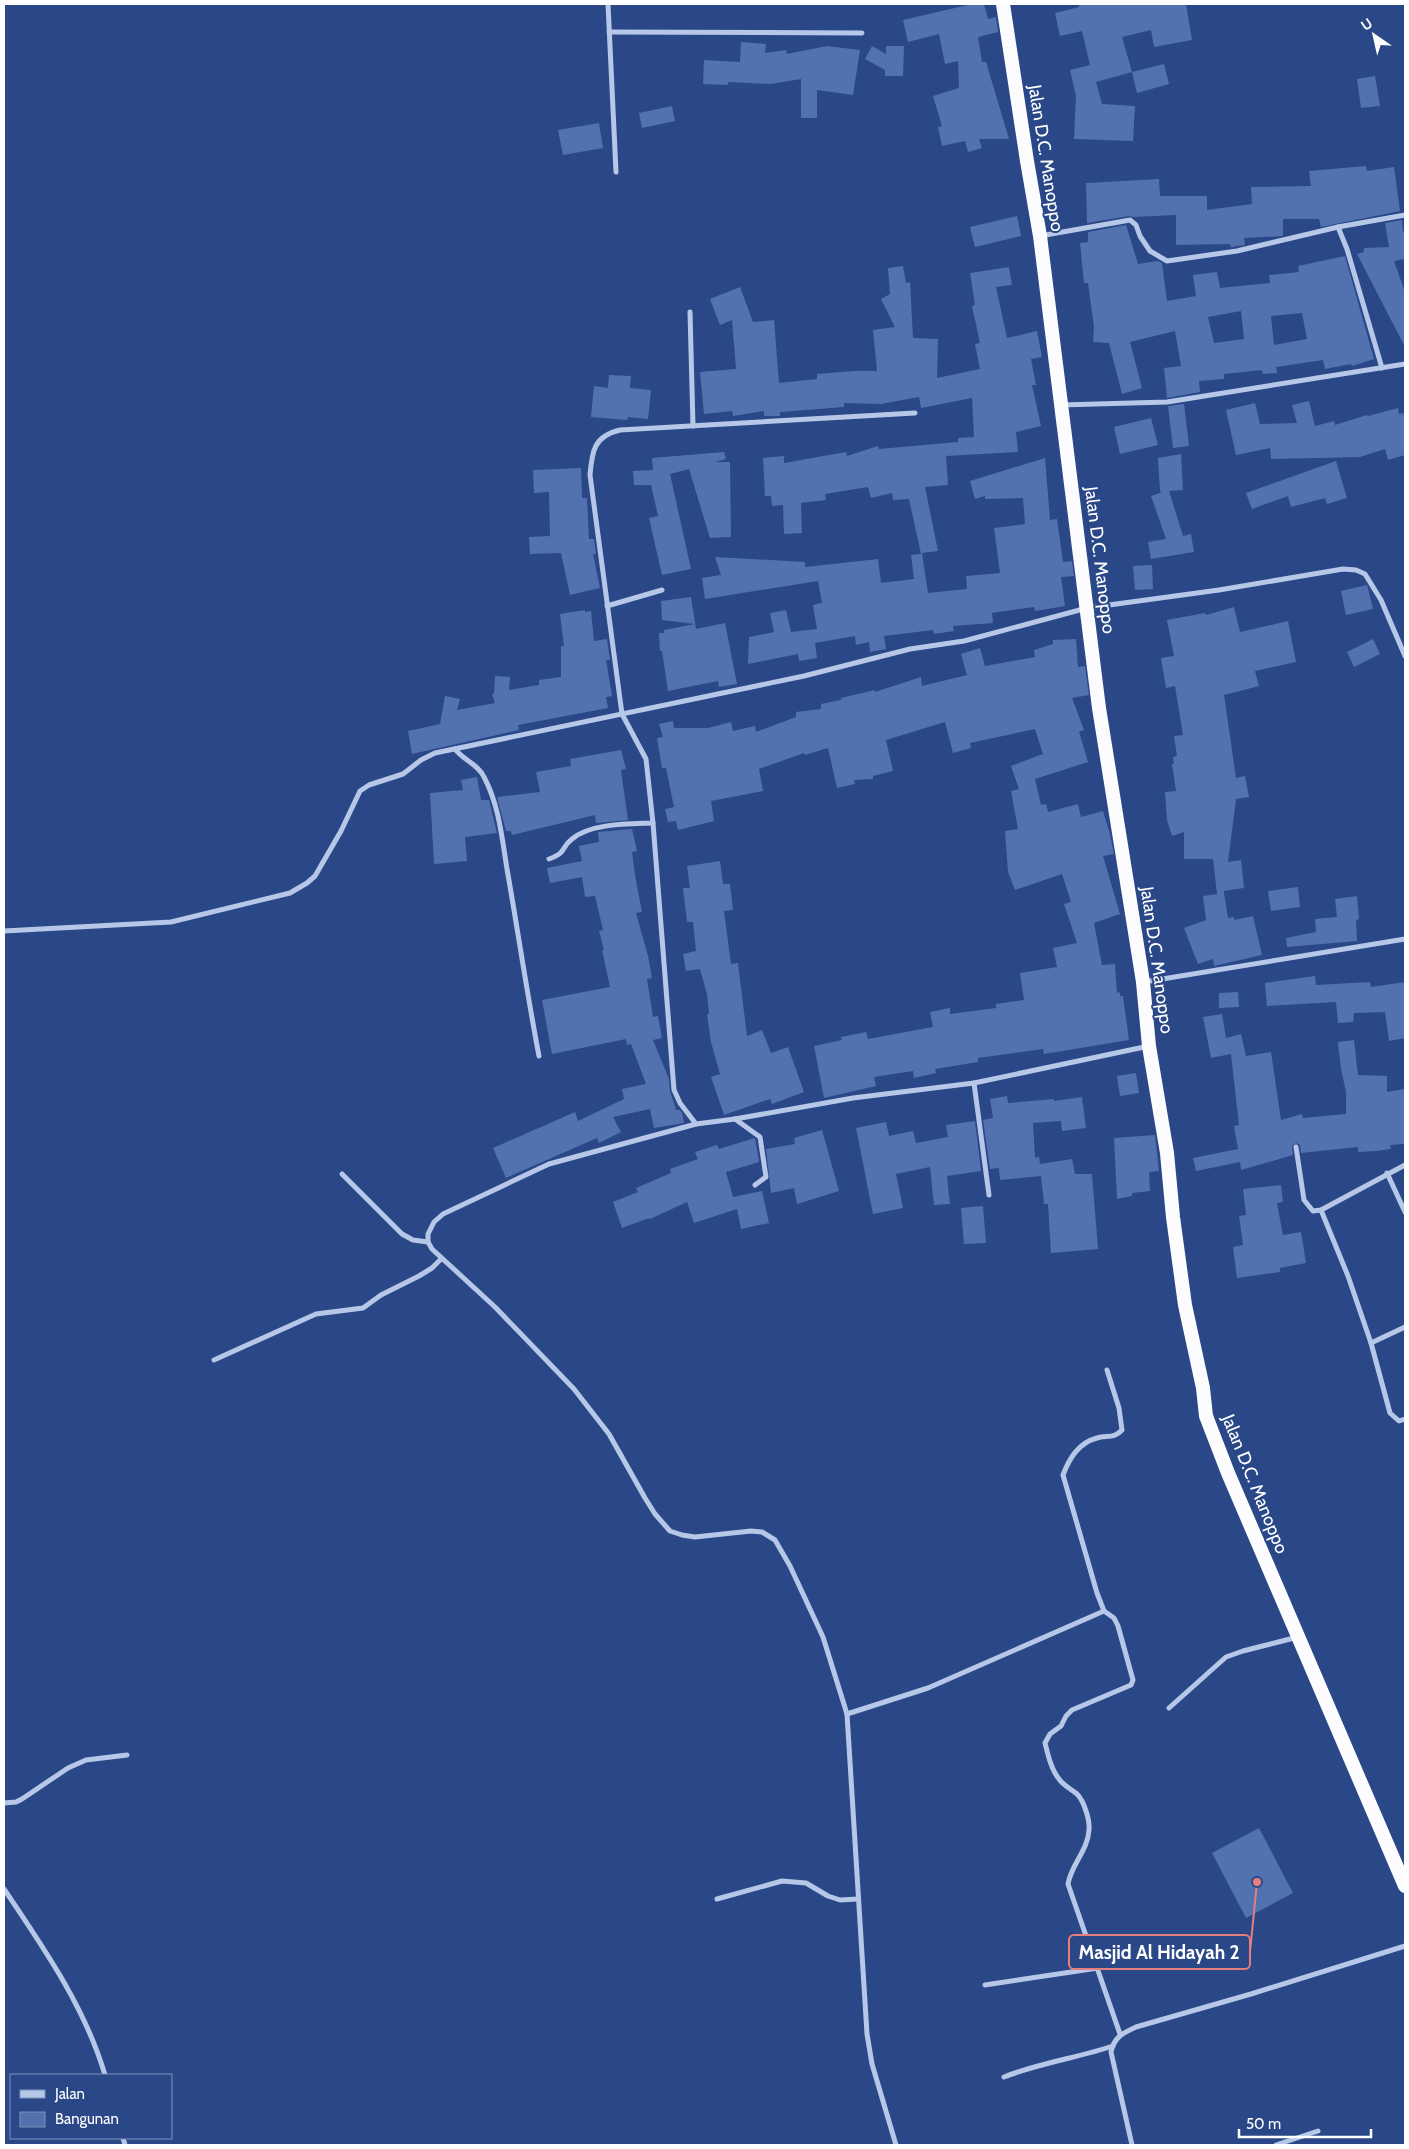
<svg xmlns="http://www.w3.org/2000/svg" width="1409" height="2149" viewBox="0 0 1409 2149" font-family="Cabin,sans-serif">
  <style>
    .building { fill: #5271af; fill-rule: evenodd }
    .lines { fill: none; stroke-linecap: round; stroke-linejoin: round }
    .minor { stroke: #b6c7e8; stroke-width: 5 }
    .trunk { stroke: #fcfcfe; stroke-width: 14 }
    .labels { text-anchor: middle; stroke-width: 4; stroke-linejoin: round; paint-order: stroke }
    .street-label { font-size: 18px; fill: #fff; stroke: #2a4888 }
    .leader { fill: none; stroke: #e67e7e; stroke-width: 2 }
    .callout-dot { fill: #e67e7e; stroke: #2a4888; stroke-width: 2 }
    .callout { fill: #2a4888; stroke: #e67e7e; stroke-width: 2 }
    .callout-label { font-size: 19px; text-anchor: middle; font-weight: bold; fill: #fff }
  </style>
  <rect width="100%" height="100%" fill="#2a4888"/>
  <g class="building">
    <path d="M972,4H984L988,19L996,17L998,32L978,37L982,62H986L1009,139H979L982,148L968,152L965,141L942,146L938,127L942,126L933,96L959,88L958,61L945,64L939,34L908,42L903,20Z"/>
    <path d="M1079,4H1186L1192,40L1154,47L1151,30L1122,37L1132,72L1096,82L1102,104L1135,106L1133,141L1074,139L1076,96L1070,70L1090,65L1082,31L1060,36L1055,13L1079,7Z"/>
    <path d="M741,42L766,44L765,53L786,50L787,54L827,46L860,50L853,95L817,90V118H801V79L771,84L728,82V85L703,84L704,60L740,62Z"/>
    <path d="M872,46L886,54V46H904L903,76H885V70L865,59Z"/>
    <path d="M1164,64L1169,84L1137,93L1132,72Z"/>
    <path d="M1375,76L1380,106L1361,108L1357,79Z"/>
    <path d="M672,106L675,121L642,128L639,113Z"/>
    <path d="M599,123L603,148L563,155L558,130Z"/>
    <path d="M1366,166L1367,171L1394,167L1400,211L1321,227L1319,219H1283V236L1244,238L1245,245L1231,247L1230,244L1176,245V215L1133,217L1129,216L1087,223L1086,183L1159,179L1160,196H1207V210L1252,204L1251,187L1311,186L1309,171Z"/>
    <path d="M1017,216L1021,236L975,247L970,227Z"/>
    <path d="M1402,220L1403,232H1405V259L1394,261L1405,292V347L1357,254L1364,252V248L1389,247L1385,223Z"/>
    <path d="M1126,225L1138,264L1158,261L1162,263L1167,301L1196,296L1193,275L1217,272L1220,288L1270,283L1269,275L1299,272L1298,266L1345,256L1374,359L1352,366L1351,364L1325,369L1323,360L1276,367L1277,373L1263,374L1262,370L1224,374V379L1199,381L1200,392L1167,398L1164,368L1181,366L1175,331L1130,342L1142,388L1122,394L1109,343L1093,342L1094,327L1088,283H1084L1080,243L1088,242V232ZM1241,311L1244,339L1214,343L1208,317ZM1302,313L1307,339L1274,345L1271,316Z"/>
    <path d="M903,266L906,283L910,282L913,338L938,339L937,378L980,369L975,344L980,343L972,306L975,305L970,273L1009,267L1012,285L996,287L1007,338L1037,331L1042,357L1031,359L1036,385H1032L1041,426L1016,432L1018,452L946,456L948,485L925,487L938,551L922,553L928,593L967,589L966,576L1000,573L994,528L1025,524L1023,498L985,499V496L975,499L970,481L1045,458L1050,520L1057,519L1063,562L1072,561L1074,576L1061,577L1065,606L1035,611L1034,607L992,613L993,623L953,626L954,631L934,634L933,630L884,636L886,649L870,652L869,642L856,645L855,636L815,643L817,658L799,661L798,654L748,664L749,637L774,632L770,613L786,610L791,632L817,629L813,605L822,603L818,581L705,599L702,578L721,575L715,557L805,562V567L878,559L881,583L914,579L911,555L921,554L909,499L893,500L892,493L871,498L868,487L825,494L826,500L801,503L802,533L784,534L783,505L772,506L771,496H765L763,458L784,456V463L846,452L847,456L878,446L879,449L958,442V438L974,437L972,398L921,408L919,397L881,404L844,403V407L780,412V416H764V411L733,416L732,411L704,414L700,372L736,369L732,320L720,325L710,299L740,287L753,322L774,320L779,383L817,379V374L854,371H877L873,330L895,327L881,299L890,294L888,268Z"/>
    <path d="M609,375L631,376L630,388L651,390L648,419L628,417L627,420L591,417L594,386L608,388Z"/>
    <path d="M1309,401L1315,426L1334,421L1335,425L1367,415L1368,416L1398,408L1399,414L1405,413V455L1388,460L1385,449L1360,457L1271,459L1270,448L1236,455L1226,410L1255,403L1260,424L1297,423L1292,405Z"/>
    <path d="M1184,404L1189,446L1173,448L1168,406Z"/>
    <path d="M1151,418L1158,445L1120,454L1114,427Z"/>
    <path d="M724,452L726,459L715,462H730L731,537L710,538L689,469L670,474L691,569L662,575L649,518L658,516L651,485H634L633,471L653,470L652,458Z"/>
    <path d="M1181,454L1183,490L1169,491L1183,536L1191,534L1194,552L1151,559L1148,542L1166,539L1151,496L1163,492H1160L1158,458Z"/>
    <path d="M1336,461L1347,498L1327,504L1325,498L1291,507L1288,496L1252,509L1246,493Z"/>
    <path d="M581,468L582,498H587L589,539H594L596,554H593L600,588L570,595L561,553L530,554L529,537L550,536L549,492L534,493L533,470Z"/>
    <path d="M1152,565L1153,589L1135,590L1133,566Z"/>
    <path d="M1367,585L1373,609L1346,615L1341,591Z"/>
    <path d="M691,597L696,629L725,623L737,684L719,687L718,681L668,691L662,651H660L659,633H664V630L695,624L662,620L661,601Z"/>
    <path d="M1234,607L1240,632L1288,621L1296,662L1255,671L1259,686L1224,695L1236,778L1245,776L1249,797L1236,799L1228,862L1241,860L1244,888L1224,891V893L1228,918L1234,917V920L1253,916L1262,955L1214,966L1213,959L1198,964L1184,928L1206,920L1203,896L1217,894L1213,859H1184V832L1172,836L1167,820L1165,792L1176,791L1172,764H1174L1173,757L1177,756L1174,736L1183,735L1175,686L1166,688L1161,658L1174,656L1167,620L1205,613L1206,615Z"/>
    <path d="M585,610V612L591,611L594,641L607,639L610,660H606L612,696L606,697L608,708L518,725L519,730L412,754L408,731L440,724L445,696L460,699L457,710L495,703L492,694L494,693L495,676L510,677L509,690L539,685V680L561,677V646H564L560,614Z"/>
    <path d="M1076,639L1078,667L1085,666L1089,695L1072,698L1084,730L1079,732L1088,762L1035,779L1041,805L1046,804L1048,812L1078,804L1081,817L1103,811L1110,834L1114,854L1103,856L1120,914L1094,923L1102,965L1115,964L1117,993L1120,992V996H1123L1129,1040L1044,1054L1043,1049L978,1058V1062L935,1069L936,1073L914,1078L913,1071L874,1077L876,1086L824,1098L814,1046L842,1040L841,1037L866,1032L868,1039L933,1027L930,1012L950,1008V1014L996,1008V1004L1024,1000L1020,973L1057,967L1053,948L1077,943L1064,904L1071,902L1062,874L1015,890L1008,872L1005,831L1018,829L1011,791L1019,789L1011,766L1043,754L1035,729L970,743L971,748L953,753L945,722L886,740L893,771L873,776V779L854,780L855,784L837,788L828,748L805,755L804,753L759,769L763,791L711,801L714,821L678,830L676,821L668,822L665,809L674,807L666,768H662L657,738L663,737L659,724L673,721L674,728H708L731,722L733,731L755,726L756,732L796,717V712L821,709V704L841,700V698L875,690V692L921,677L922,686L967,675L961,654L980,648L985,666L1035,657L1034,650L1053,644V640Z"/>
    <path d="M1373,639L1380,654L1354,667L1347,652Z"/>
    <path d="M621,750L626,769L621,770L628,820L596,823L595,815L512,835L511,831H506L497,797L540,792L536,772L571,766L570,759Z"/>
    <path d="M477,777L481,800H489L497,833L465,837L467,861L434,864L430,793L463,790L461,780Z"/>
    <path d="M632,829L637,851L632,852L635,875L642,912L636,913L648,956L652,978L647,979L653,1017L658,1016L662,1038L653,1040L669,1079L670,1091L676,1110H680L682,1113L684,1123L654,1128L650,1109L613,1117L621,1132L599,1143L597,1138L506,1178L493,1148L575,1112L578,1121L624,1099L622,1089L646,1084L631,1044L627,1045L626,1039L552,1054L542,1000L610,987L602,950H604L599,931L603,930L595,896L585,897L582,877L550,883L547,868L582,861L579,846L599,842L598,832Z"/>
    <path d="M720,861L723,884H730L733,910L724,911L731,964L738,963L747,1036L762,1030L771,1053L788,1047L804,1092L772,1104L770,1099L724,1115L711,1077L720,1074L711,1042L707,1014H709L707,994L700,969L686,971L683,954L696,951L693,922H687L683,888H690L687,866Z"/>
    <path d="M1298,887L1300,907L1271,911L1268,891Z"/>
    <path d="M1357,896L1359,919L1356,920L1357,941L1287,947L1286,938L1316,932L1315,919L1337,917L1335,899Z"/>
    <path d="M1315,976L1316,985L1370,982L1371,987L1405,982V1038L1389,1041L1385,1012L1354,1013L1353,1022L1338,1023L1336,1002L1267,1006L1265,983Z"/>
    <path d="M1238,992L1239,1007L1219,1008V993Z"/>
    <path d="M1222,1014L1226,1038L1241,1034L1246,1056L1271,1052L1281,1120L1302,1114L1303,1118L1346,1114V1092L1341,1069L1338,1042L1354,1040L1358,1075L1387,1076V1092L1405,1089V1144L1390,1145L1391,1149L1377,1151L1358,1152V1147L1301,1153L1300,1145L1296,1143L1292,1146L1293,1155L1241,1170L1240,1162L1196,1171L1193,1158L1238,1149L1234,1126L1239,1125L1231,1054L1211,1058L1203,1017Z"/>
    <path d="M1136,1073L1139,1093L1120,1096L1117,1076Z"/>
    <path d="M1007,1096L1008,1103L1054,1099V1101L1082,1097L1086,1128L1062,1131L1061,1121L1033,1123L1035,1158L1039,1157L1040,1164L1072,1159L1075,1174H1092L1098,1249L1051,1253L1048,1204H1044L1041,1176L1000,1180L999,1168L990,1169L983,1120L993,1118L990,1099Z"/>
    <path d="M975,1121L981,1171L947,1176L950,1204L934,1205L930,1167L896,1174L903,1208L873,1214L856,1128L886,1122L889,1136L913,1131L916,1143L948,1137L946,1125Z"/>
    <path d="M822,1130L839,1191L797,1204L794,1188L771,1193L766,1149L795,1144L794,1138Z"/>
    <path d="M1155,1135L1159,1171L1149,1172L1150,1191L1132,1193V1196L1117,1199L1114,1138Z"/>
    <path d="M755,1138L759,1162L726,1172L733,1197L762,1191L769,1223L741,1229L737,1209L694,1223L687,1202L650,1219L649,1218L622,1228L613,1202L638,1192L636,1188L671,1173L670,1169L698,1159L695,1152L717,1145L719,1149Z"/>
    <path d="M1281,1185L1283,1202L1277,1203L1283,1235L1301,1232L1306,1263L1280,1268V1272L1237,1278L1233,1247L1243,1245L1239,1216L1246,1215L1243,1189Z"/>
    <path d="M983,1206L986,1243L964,1244L961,1208Z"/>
    <path d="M1259,1828L1293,1893L1246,1918L1212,1853Z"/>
  </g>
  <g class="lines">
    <g class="minor">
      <path d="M608,4L616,172"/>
      <path d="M609,32L862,33"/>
      <path d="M1338,227L1347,249L1382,368"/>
      <path d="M1040,236L1130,220L1136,225L1140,236L1150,251L1167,261L1237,251L1338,227L1405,215"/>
      <path d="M690,312L693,426"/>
      <path d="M1061,405L1167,402L1405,364"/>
      <path d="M915,413L620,430C594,436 592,451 590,475L622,714L646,759L653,823L674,1090L680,1103L696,1124L735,1119L853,1098L974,1083L1149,1046"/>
      <path d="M607,606L662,590"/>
      <path d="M455,749C463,760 478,764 484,777C499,805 502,838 507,869C518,931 527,994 539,1056"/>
      <path d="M549,859C568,852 560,848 572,839C591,823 629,824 653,823"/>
      <path d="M4,931L171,922L290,893L307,883L315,876L341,831L360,791L369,785L403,774L421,760L435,753L804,676L910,649L964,641L1087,608L1219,590L1343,569L1356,570L1365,574L1381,600L1405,656"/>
      <path d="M1144,982L1405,939"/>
      <path d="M974,1083L989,1195"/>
      <path d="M735,1119L760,1137L766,1177L755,1185"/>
      <path d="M696,1124L549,1164L443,1214L434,1222L428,1234V1242L432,1249L495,1307L574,1389L609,1434L645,1498L655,1514L670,1531L682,1535L695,1537L751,1531L762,1532L775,1540L790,1566L823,1637L847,1714L867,2034L872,2064L896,2145"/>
      <path d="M1296,1147L1304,1200L1313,1211L1321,1210L1405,1165"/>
      <path d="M1387,1173L1405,1212"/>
      <path d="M342,1174L402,1234L413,1240L428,1242"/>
      <path d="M1321,1210L1348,1276L1371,1343L1390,1413L1399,1421L1405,1419"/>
      <path d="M1371,1343L1405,1327"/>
      <path d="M214,1360L316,1314L363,1308L381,1295L419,1276L432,1268L441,1259"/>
      <path d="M1107,1370L1119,1408L1122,1430C1114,1439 1107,1435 1097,1438C1078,1443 1069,1459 1063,1475L1097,1593L1104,1611L1114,1618L1118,1626L1133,1680L1131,1685L1072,1710L1066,1716L1061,1726L1050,1734L1045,1743C1048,1755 1051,1769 1059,1779C1063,1785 1071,1789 1077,1794C1084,1801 1090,1820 1089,1830C1088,1850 1071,1865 1068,1884L1120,2034"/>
      <path d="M1169,1708L1226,1657L1243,1651L1298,1637"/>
      <path d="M847,1714L928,1688L1104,1611"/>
      <path d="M4,1803L16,1802L22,1799L68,1768L86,1760L127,1755"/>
      <path d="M4,1889C43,1947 85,2007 105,2075"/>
      <path d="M717,1899L782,1881L806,1883L828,1896L840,1900L858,1899"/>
      <path d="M985,1985L1098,1968"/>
      <path d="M1004,2077C1039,2063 1077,2058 1113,2046"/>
      <path d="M123,2138L125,2145"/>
      <path d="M1132,2145L1111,2052C1114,2037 1123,2033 1136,2027L1251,1994L1405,1946"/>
      <path d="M1276,2145L1318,2131"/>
    </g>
    <path class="trunk" d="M1003,4L1027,161L1040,236L1099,708L1143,982L1149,1046L1167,1153L1173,1217L1185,1305L1203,1388L1206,1416L1228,1473L1405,1886"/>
  </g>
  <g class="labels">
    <g class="street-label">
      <text transform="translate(1046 158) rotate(81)" y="6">Jalan D.C. Manoppo</text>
      <text transform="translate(1100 560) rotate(83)" y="6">Jalan D.C. Manoppo</text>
      <text transform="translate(1157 960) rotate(82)" y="6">Jalan D.C. Manoppo</text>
      <text transform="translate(1255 1484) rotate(68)" y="6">Jalan D.C. Manoppo</text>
    </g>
  </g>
  <path class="leader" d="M1257 1882L1250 1952"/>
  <circle class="callout-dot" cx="1257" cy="1882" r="5"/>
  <rect class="callout" x="1069" y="1935" width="181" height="34" rx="5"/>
  <g class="callout-label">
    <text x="1159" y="1959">Masjid Al Hidayah 2</text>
  </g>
  <rect width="1409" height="2149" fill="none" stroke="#ffffff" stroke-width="10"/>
  <rect x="10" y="2074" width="162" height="65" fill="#2a4888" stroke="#7f91b8"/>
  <rect x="20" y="2090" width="25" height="8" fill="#b6c7e8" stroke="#7f91b8"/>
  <text x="55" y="2099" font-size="15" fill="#ffffff">Jalan</text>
  <rect x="20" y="2112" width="25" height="15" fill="#5271af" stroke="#7f91b8"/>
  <text x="55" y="2124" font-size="15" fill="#ffffff">Bangunan</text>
  <g transform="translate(1374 35) rotate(326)" stroke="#2a4888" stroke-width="4" paint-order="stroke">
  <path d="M0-4L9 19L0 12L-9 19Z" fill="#ffffff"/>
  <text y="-8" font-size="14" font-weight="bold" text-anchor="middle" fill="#ffffff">U</text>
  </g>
  <path d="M1239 2129v8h132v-8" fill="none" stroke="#ffffff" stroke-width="2.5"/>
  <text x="1246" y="2129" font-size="15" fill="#ffffff" stroke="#2a4888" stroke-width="4" paint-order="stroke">50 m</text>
</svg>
